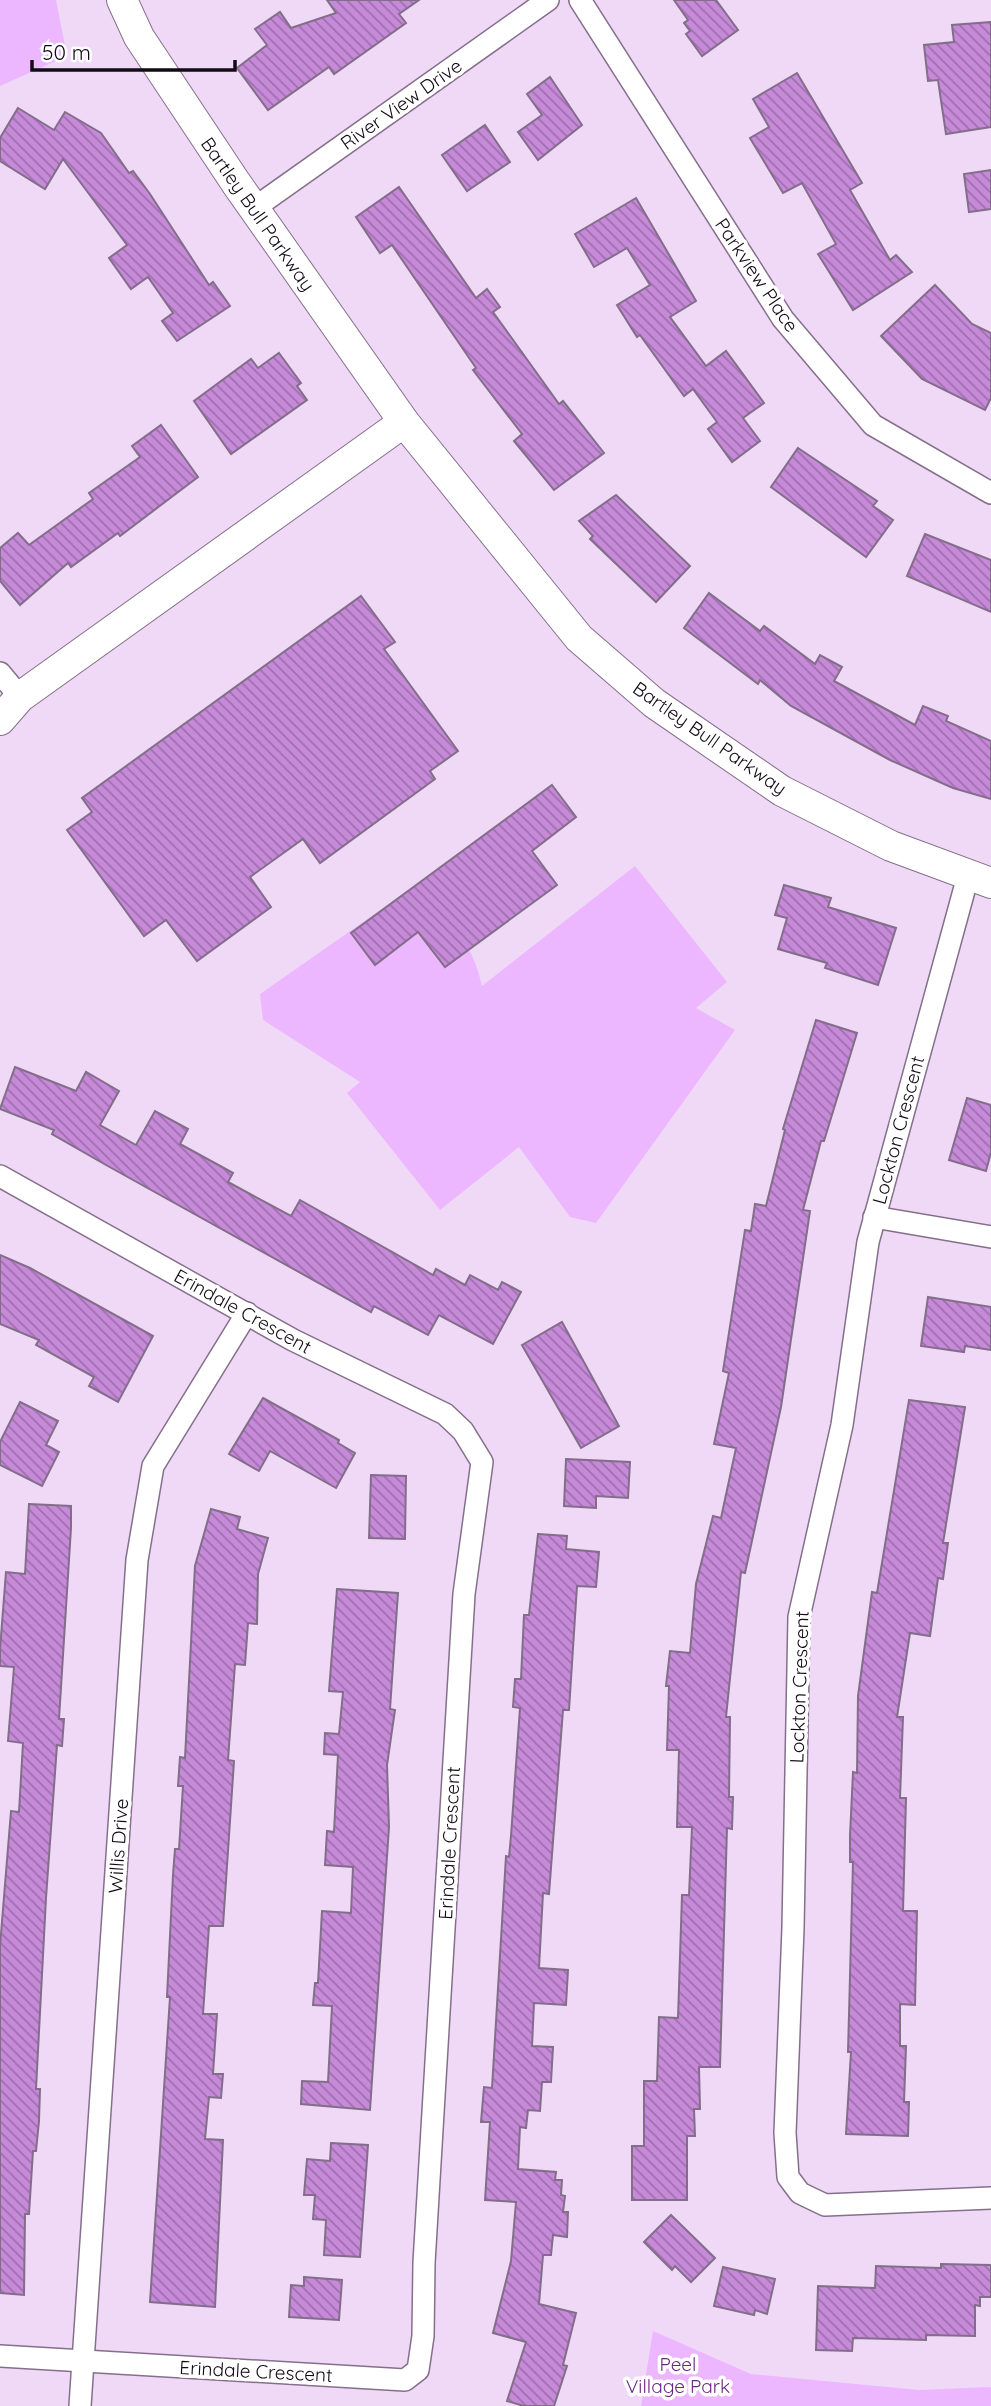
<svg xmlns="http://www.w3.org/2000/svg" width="991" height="2406" viewBox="0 0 991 2406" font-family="Quicksand,sans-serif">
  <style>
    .green { fill: #edb7ff }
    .building { fill: url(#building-back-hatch); stroke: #826e89; stroke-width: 2 }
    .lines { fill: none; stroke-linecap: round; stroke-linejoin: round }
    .street-casing { stroke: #84708a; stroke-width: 24 }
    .secondary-casing { stroke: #84708a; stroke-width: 32 }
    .street { stroke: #fff; stroke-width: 21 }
    .secondary { stroke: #fff; stroke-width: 30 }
    .labels { text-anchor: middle; stroke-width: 7; stroke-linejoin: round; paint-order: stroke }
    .street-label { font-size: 19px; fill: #120b15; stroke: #fff }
    .park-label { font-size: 19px; fill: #6e2582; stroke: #fff }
  </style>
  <defs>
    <pattern id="building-back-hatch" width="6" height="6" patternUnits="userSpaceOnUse" patternTransform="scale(1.75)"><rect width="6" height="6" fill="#c68ad9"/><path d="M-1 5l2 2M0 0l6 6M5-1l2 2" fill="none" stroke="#9f6faf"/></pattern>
  </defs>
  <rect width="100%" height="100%" fill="#f0d9f7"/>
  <g class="green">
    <path d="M0,0H56L67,56L0,86Z"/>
    <path d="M635,866L727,982L696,1008L735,1030L596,1223L570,1217L519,1147L440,1210L347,1093L360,1082L263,1020L260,994L409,890C447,916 472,939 482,986Z"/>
    <path d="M653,2331L751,2374L919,2390L991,2387V2406H641Z"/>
  </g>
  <g class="building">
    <path d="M327,0H419L399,14L406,23L334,74L329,67L268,110L237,68L267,45L255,29L280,12L291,28L336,13Z"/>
    <path d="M674,0H716L738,30L702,56L686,34L690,31L684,23L688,20Z"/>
    <path d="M991,22V127L946,134L938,80L928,81L924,45L954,42L952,25Z"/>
    <path d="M797,73L862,183L850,190L890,260L896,255L912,272L853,310L818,254L836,244L802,183L783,193L750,138L769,127L753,99Z"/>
    <path d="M550,77L582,125L538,160L518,132L542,115L527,94Z"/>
    <path d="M18,108L54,130L65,112L101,133L129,173L133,171L150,194L209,285L213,282L230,306L177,341L162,321L173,313L148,277L131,289L109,258L127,245L63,159L45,189L0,161V138Z"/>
    <path d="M485,125L510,162L467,191L442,155Z"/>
    <path d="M991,170V209L969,212L964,174Z"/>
    <path d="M399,187L476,298L487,289L500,307L493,312L559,404L563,401L604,453L554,490L514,441L522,434L473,370L476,368L392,245L380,253L356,217Z"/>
    <path d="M636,198L696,301L670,317L706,366L726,351L764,403L743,418L760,441L732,462L708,429L717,422L693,389L684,396L640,335L637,337L617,305L650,285L627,248L594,267L575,234Z"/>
    <path d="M935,285L972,324L991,333V398L985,410L922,379L881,336Z"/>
    <path d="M279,353L301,383L297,386L307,400L231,454L194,401L251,359L258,368Z"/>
    <path d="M161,425L198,477L120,536L118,533L71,567L68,563L20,605L0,581V548L18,533L29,545L93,499L89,493L140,457L132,446Z"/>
    <path d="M798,448L877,501L873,506L893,520L866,557L771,487Z"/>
    <path d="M616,495L690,566L656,602L590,539L593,536L579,521Z"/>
    <path d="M925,534L991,560V612L907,576Z"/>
    <path d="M709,593L760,631L764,626L815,664L820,655L842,667L834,681L915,725L923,706L948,716L946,721L991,741V799L953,788L890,760L791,706L760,680L758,684L684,628Z"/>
    <path d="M361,596L395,642L384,649L458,751L430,771L435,779L320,863L303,839L250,877L271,907L197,961L166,920L144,936L67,830L92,812L82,798Z"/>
    <path d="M552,785L576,817L532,851L557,885L445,967L418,932L375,965L351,933Z"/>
    <path d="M784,885L831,898L828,907L896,928L878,985L825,968L827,963L778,949L787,918L775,915Z"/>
    <path d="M816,1020L857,1033L824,1141H821L803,1210L810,1211L781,1407L745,1573L741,1572L726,1717H730L729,1797H733L732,1829L727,1828L720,2067H699L700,2109H694L695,2136H687V2200H632V2146H644V2081H657L659,2017L678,2018L682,1895H689L692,1827H677L679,1750H667L669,1686H666L670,1651L690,1653L696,1584L713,1516L721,1518L736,1448L714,1444L729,1373L723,1371L745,1230L751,1231L755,1204L766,1206L785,1130L783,1129Z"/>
    <path d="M15,1067L76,1091L86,1072L119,1091L100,1125L136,1145L155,1111L188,1129L180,1144L233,1173L228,1182L291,1216L300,1200L433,1275L436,1269L465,1285L470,1275L498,1290L502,1282L521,1292L516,1301L493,1344L439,1315L428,1335L374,1306L371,1312L106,1165L52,1134L54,1130L0,1109Z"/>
    <path d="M967,1098L991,1105V1152L986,1171L949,1160Z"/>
    <path d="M0,1255L30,1268L153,1336L118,1402L89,1386L94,1377L36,1345L39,1340L0,1324Z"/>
    <path d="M928,1297L991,1307V1350L965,1346L964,1352L921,1346Z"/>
    <path d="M562,1322L619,1426L581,1448L522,1345Z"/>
    <path d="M263,1398L339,1440L338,1443L355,1453L336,1488L270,1451L259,1471L229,1454Z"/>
    <path d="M909,1400L965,1407L943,1543H948L943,1579L938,1578L930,1636L910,1633L897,1717H903L900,1798H906L903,1911H917L915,2005L900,2004V2046H906L904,2102H909L908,2136L846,2134L851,2052H848L853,1862H850V1836L853,1772L857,1773L858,1696L872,1592L877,1593Z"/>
    <path d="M20,1402L58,1421L46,1445L59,1452L42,1486L0,1465V1442Z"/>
    <path d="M566,1459L630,1462L628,1498L596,1496V1508L564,1506Z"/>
    <path d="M371,1475L406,1476L405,1539L369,1538Z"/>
    <path d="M29,1504L71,1506V1528L59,1719H64L62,1746L57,1745L46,1898L36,2089H40L39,2121L36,2151H33L29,2214H25L24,2295L0,2293V1946L11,1811L19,1812L23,1743L8,1741L14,1667L0,1666V1649L6,1572L25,1574Z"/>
    <path d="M211,1509L240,1517L237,1529L268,1538L258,1574L257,1624L248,1623L245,1665L235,1664L228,1760L234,1761L223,1926H209L203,2014H217L213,2074H223L221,2098L209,2097L205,2139L223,2140L215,2307L150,2302L170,1997H167L173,1875L175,1849H179L183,1786H178L180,1757L185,1758L195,1566Z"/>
    <path d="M538,1534L567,1536L566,1549L599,1552L596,1587L577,1586L569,1710H563L549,1894L543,1893L539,1968L568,1970L566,2005L534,2003L532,2046L553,2047L551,2082H542L540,2111L528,2110L526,2128L520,2127L518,2169L556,2172L555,2180H562L561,2195L565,2196L563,2212H568L567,2237L553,2235L551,2255H543L539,2304L576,2313L563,2365L567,2366L554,2406H524L507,2401L526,2342L493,2333L511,2261L516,2202L485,2200L490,2122H481L484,2087L492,2088L506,1856L509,1857L511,1836L520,1708L513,1707L515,1679H521L524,1615H529Z"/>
    <path d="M337,1589L398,1593L390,1709L395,1710L387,1765L389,1827L370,2110L301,2104L302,2081L328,2082L332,2006L313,2005L315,1983H318L322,1911L351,1913L353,1867L325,1865L327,1831L334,1832L338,1755L324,1754L325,1733L339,1734L343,1692L329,1691Z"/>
    <path d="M331,2143L368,2145L360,2257L324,2255L326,2220L313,2219L315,2195H304L307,2159L330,2161Z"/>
    <path d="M671,2215L715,2258L691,2282L675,2266L672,2270L644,2242Z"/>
    <path d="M941,2264L991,2265V2297H980V2306L975,2305V2336L926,2335V2340L853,2338L852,2351L816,2350L818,2286L875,2288L876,2266L941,2268Z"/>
    <path d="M723,2267L775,2279L767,2314L755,2310L754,2315L714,2306Z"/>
    <path d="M304,2277L342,2280L339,2320L289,2317L291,2285L304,2286Z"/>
  </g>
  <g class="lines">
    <g class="street-casing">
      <g id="street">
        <path d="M580,0L783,319L873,425L991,493"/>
        <path d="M253,209L548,0"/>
        <path d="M0,673L20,697"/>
        <path d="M968,876L868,1242L842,1425L799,1617L793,1928L785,2133L788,2177L800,2193L825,2205L991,2198"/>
        <path d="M0,1176L293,1340L445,1414L463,1431L482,1462L464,1594L424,2263L423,2336L418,2370L405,2380L0,2356"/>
        <path d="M874,1217L991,1237"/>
        <path d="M80,2406L137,1560L153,1466L247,1313"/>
      </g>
    </g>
    <g class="secondary-casing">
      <g id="secondary">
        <path d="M122,0L139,37L236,183L404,422L579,638L654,703L782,791L891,846L991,883"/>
        <path d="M0,720L20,697L404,422"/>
      </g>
    </g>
    <use href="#street" class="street"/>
    <use href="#secondary" class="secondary"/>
  </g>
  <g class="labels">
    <g class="street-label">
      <text transform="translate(401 104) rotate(-35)" y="7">River View Drive</text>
      <text transform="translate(258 214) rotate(55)" y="7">Bartley Bull Parkway</text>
      <text transform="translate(757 275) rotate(56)" y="7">Parkview Place</text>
      <text transform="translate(710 738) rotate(35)" y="7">Bartley Bull Parkway</text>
      <text transform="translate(898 1130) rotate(-75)" y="7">Lockton Crescent</text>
      <text transform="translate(243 1311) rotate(29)" y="7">Erindale Crescent</text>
      <text transform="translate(799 1687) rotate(-88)" y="7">Lockton Crescent</text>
      <text transform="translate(449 1843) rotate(-87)" y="7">Erindale Crescent</text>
      <text transform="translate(118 1846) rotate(-86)" y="7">Willis Drive</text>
      <text transform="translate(256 2371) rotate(3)" y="7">Erindale Crescent</text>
    </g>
    <g class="park-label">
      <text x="678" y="2371">Peel<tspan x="678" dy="22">Village Park</tspan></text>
    </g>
  </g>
  <path d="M32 60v10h203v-10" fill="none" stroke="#120b15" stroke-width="3.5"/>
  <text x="42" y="60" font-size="21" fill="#120b15" stroke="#ffffff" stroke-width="5" paint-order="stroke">50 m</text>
</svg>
